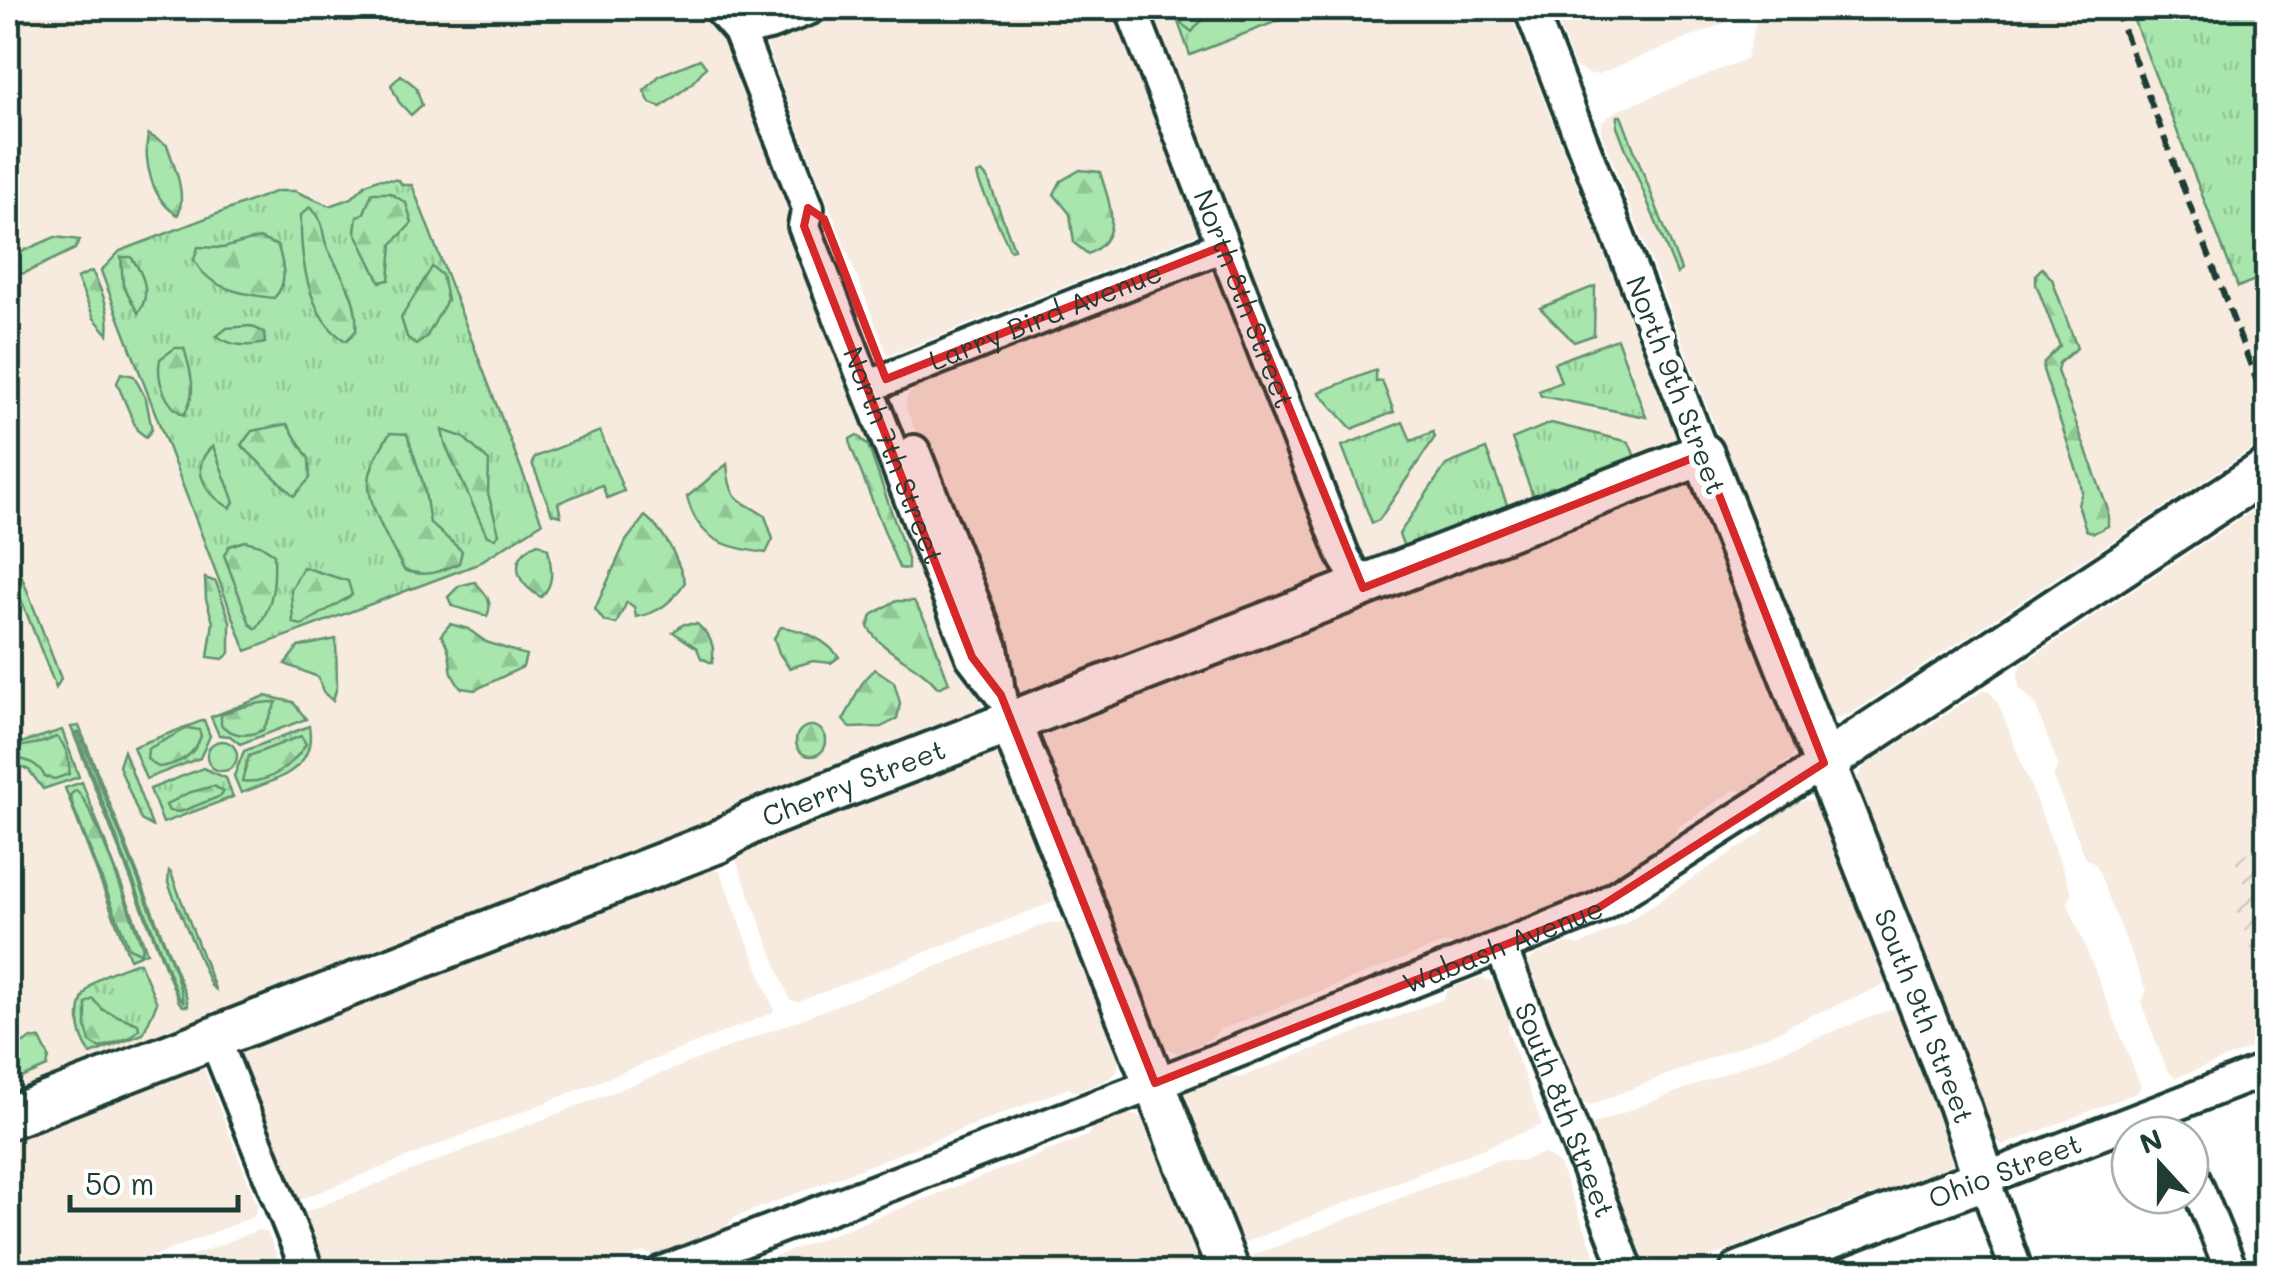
<svg xmlns="http://www.w3.org/2000/svg" width="2275" height="1280" viewBox="0 0 2275 1280" font-family="Mali,sans-serif">
  <style>
    .built { fill: #f6ebde }
    .industrial { fill: url(#industrial-furrows) }
    .grass { fill: url(#grass-tufts); stroke: #649270; stroke-width: 2.5 }
    .forest { fill: url(#forest-firs); stroke: #649270; stroke-width: 2.5 }
    .lines { fill: none; stroke-linecap: round; stroke-linejoin: round }
    .minor-casing { stroke: #1f3d34; stroke-width: 38 }
    .major-casing { stroke: #1f3d34; stroke-width: 48 }
    .minor { stroke: #fff; stroke-width: 30 }
    .major { stroke: #fff; stroke-width: 40 }
    .rail { stroke: #1f3d34; stroke-width: 6; stroke-dasharray: 15 8; stroke-linecap: butt }
    .marked { fill: #d62828; fill-opacity: 0.2; stroke: #d62828; stroke-width: 8; stroke-linejoin: round }
    .labels { text-anchor: middle; stroke-width: 10; stroke-linejoin: round; paint-order: stroke }
    .street-label { font-size: 28px; fill: #1f3d34; stroke: #fff }
  </style>
  <defs>
    <pattern id="industrial-furrows" width="10" height="10" patternUnits="userSpaceOnUse" patternTransform="scale(2.5)"><rect width="10" height="10" fill="#f6ebde"/><path d="M-1 1l2-2M0 10L10 0M9 11l2-2" fill="none" stroke="#d2cabf"/></pattern>
    <pattern id="grass-tufts" width="24" height="20" patternUnits="userSpaceOnUse" patternTransform="scale(2.5)"><rect width="24" height="20" fill="#a8e6ad"/><path d="M3 7l-1-3M5 7V3M7 7l1-3M15 17l-1-3M17 17v-4M19 17l1-3" fill="none" stroke="#90c695"/></pattern>
    <pattern id="forest-firs" width="22" height="20" patternUnits="userSpaceOnUse" patternTransform="scale(2.5)"><rect width="22" height="20" fill="#a8e6ad"/><path d="M5 1l3.5 6h-7zM16 11l3.5 6h-7z" fill="#90c695"/></pattern>
  </defs>
  <rect width="100%" height="100%" fill="#fff"/>
  <filter id="ink" filterUnits="userSpaceOnUse"><feTurbulence type="fractalNoise" baseFrequency=".01" numOctaves="2"/><feDisplacementMap in="SourceGraphic" scale="20" xChannelSelector="R" yChannelSelector="G"/><feConvolveMatrix kernelMatrix="1 2 1 2 8 2 1 2 1" color-interpolation-filters="sRGB"/></filter>
  <g filter="url(#ink)">
    <g class="built">
      <path d="M8,8H710L834,323L831,346L852,399L867,409L983,709V716L979,720L8,1098Z"/>
      <path d="M860,8H1112L1199,229L1197,234L888,356L767,47L769,43Z"/>
      <path d="M1149,8H1508L1679,445L1367,565Z"/>
      <path d="M1552,8H2129L2237,286L2267,275V439L1850,714L1835,718L1826,715L1812,700L1817,689L1601,132L1602,121L1616,111L1746,59L1760,9L1598,74H1590L1575,67Z"/>
      <path d="M1210,271L1218,278L1331,568V577L1020,697L995,639L999,625L979,574L968,566L906,408L907,396L922,383Z"/>
      <path d="M1673,480L1697,491L1701,499L1795,745L1793,757L1745,792L1734,790L1678,827L1672,841L1587,895L1458,945L1447,942L1219,1030L1211,1039L1178,1053L1158,1045L1040,743L1044,736L1324,627L1331,614Z"/>
      <path d="M2267,501V1042L2175,1078L2167,1070L2143,1008L2141,1001L2146,991L2096,865L2086,858L2053,777L2058,764L2034,702L2019,688L2018,672L2022,664Z"/>
      <path d="M1983,691H1989L1998,703L2072,893L2068,904L2141,1086L2138,1092L2004,1145L1995,1141L1862,802L1856,779L1865,765Z"/>
      <path d="M991,750L1000,758L1056,898L1053,902L798,1002L790,1000L733,852L804,816L822,820L906,788L915,774Z"/>
      <path d="M1808,800L1818,802L1823,811L1888,979L1886,984L1791,1024L1784,1029L1590,1105L1581,1103L1546,1016L1538,1012L1523,969L1525,964L1536,955L1566,943L1580,945L1625,923L1763,832L1764,824L1770,819L1797,802Z"/>
      <path d="M706,866L720,872L774,1009L772,1013L299,1200L264,1111L252,1105L237,1054L243,1046Z"/>
      <path d="M1051,922L1066,924L1120,1056L1117,1072L1108,1079L1076,1092L1068,1088L733,1218L727,1226L653,1255L643,1252L590,1272H327L305,1212Z"/>
      <path d="M1480,977L1497,984L1511,1019L1507,1029L1542,1125L1241,1244L1235,1242L1180,1098L1182,1093L1226,1074L1239,1078L1443,999L1448,989Z"/>
      <path d="M1894,1008L1900,1012L1952,1143L1953,1162L1948,1170L1940,1176L1883,1198L1870,1195L1682,1268L1679,1272H1637L1626,1244L1629,1231L1597,1147L1585,1141V1131L1589,1126Z"/>
      <path d="M198,1063L203,1066L258,1207L253,1217L114,1272H8V1137Z"/>
      <path d="M1125,1114L1142,1117L1203,1272H735L1087,1136L1092,1127Z"/>
      <path d="M1544,1153L1559,1164L1602,1272H1239L1240,1265L1249,1257L1498,1160L1523,1161Z"/>
      <path d="M258,1230L267,1232L284,1272H150Z"/>
    </g>
    <path class="industrial" d="M2265,846L2268,853V974L2262,976L2231,898L2247,891L2234,858Z"/>
    <g class="grass">
      <path d="M1173,8H1287L1298,13L1190,55Z"/>
      <path d="M2129,8H2267V275L2238,287Z"/>
      <path d="M378,179L399,180L402,185H412L542,523L475,565L246,651L101,271L120,251L277,191H295L330,206L352,198L366,184Z"/>
      <path d="M1595,286L1594,335L1574,342L1540,308Z"/>
      <path d="M1617,339L1646,417L1541,396L1539,391L1561,382L1554,363Z"/>
      <path d="M1376,370V382L1382,381L1394,412L1352,429L1319,392Z"/>
      <path d="M1403,422L1411,441L1433,432L1435,437L1379,520L1372,523L1342,446Z"/>
      <path d="M1551,423L1629,442L1635,457L1533,496L1512,439Z"/>
      <path d="M600,431L624,491L607,498L602,485L558,503L561,516L552,514L532,463L535,457Z"/>
      <path d="M1486,449L1508,507L1404,547L1399,534L1446,465Z"/>
      <path d="M8,566L19,570L22,577L61,679L56,688Z"/>
      <path d="M265,696L293,702L306,719L240,744L230,736L219,735L211,717Z"/>
      <path d="M204,720L210,736L200,758L146,779L133,747Z"/>
      <path d="M79,726L186,996L188,1006H183L179,1002L71,727Z"/>
      <path d="M309,726C317,771 274,780 241,793L234,776L244,751Z"/>
      <path d="M62,730L79,777L43,789L29,770L8,760V747Z"/>
      <circle cx="222" cy="756" r="15"/>
      <path d="M124,751L152,826L141,820L119,766Z"/>
      <path d="M203,768L226,778L233,797L163,823L150,789Z"/>
      <path d="M82,782L147,952L130,959L65,788Z"/>
      <path d="M135,963H140L157,1003L143,1034L91,1054C75,1032 73,998 97,980C107,972 122,968 135,963Z"/>
    </g>
    <g class="forest">
      <path d="M1177,8H1250C1224,19 1212,3 1192,32L1182,24Z"/>
      <path d="M700,59L706,67L691,84L661,107L650,103L644,91L660,75Z"/>
      <path d="M401,75L416,87L422,105L411,115L399,102L391,85Z"/>
      <path d="M1618,116H1621L1681,270L1677,274L1617,127Z"/>
      <path d="M148,134L167,145C174,166 187,193 178,215C152,201 143,162 148,134Z"/>
      <path d="M1080,170L1100,172C1109,203 1125,236 1088,254L1074,243L1070,214L1054,194L1061,181Z"/>
      <path d="M982,172L988,179L1014,249L1010,250L979,182L977,174Z"/>
      <path d="M372,193H390L406,203L412,223L392,244L389,280L380,282L355,231L357,217L364,213Z"/>
      <path d="M310,207C326,222 320,231 328,249C342,278 359,298 356,331L346,341C307,319 300,255 301,215Z"/>
      <path d="M55,237L80,240L75,249L25,273L8,276V263L25,250Z"/>
      <path d="M259,238L278,246C283,265 289,282 274,298C242,294 210,290 194,260L198,247L223,248Z"/>
      <path d="M121,257H131C144,275 152,294 138,313L123,285Z"/>
      <path d="M432,267L442,275L447,300L426,338L416,345L407,337L401,318Z"/>
      <path d="M2042,268L2052,279L2077,348L2059,363L2057,371L2108,510V526L2094,533L2086,530L2078,504L2082,492L2080,480L2043,370L2044,362L2060,346L2036,284V274Z"/>
      <path d="M92,271C102,291 111,311 108,334L94,318L77,278Z"/>
      <path d="M250,326L264,332L265,343C248,347 232,347 217,336L227,328Z"/>
      <path d="M175,348H184C191,372 198,392 184,415C165,406 156,379 160,359Z"/>
      <path d="M121,373L134,376L146,399L152,430L146,437L137,430L117,383Z"/>
      <path d="M287,424L309,459L310,478L294,496L241,445L252,431Z"/>
      <path d="M442,430L463,437L489,461L488,493L499,534L495,538L487,536L445,444Z"/>
      <path d="M390,433L407,434L424,486L430,523L462,551L459,563C440,572 425,578 404,570C393,549 370,510 369,486C368,468 381,447 390,433Z"/>
      <path d="M857,435L868,445L908,559V569L899,568L851,447L850,439Z"/>
      <path d="M213,446L234,502L230,508C207,495 187,468 213,446Z"/>
      <path d="M727,464C730,502 737,497 765,516L773,539L766,553C725,547 698,541 687,497Z"/>
      <path d="M645,516C667,534 676,556 685,582C672,602 659,613 636,617L634,607L627,602L616,624L604,621L595,609L626,541Z"/>
      <path d="M245,541L260,545L274,554C275,582 274,606 256,629L250,624L224,555L229,546Z"/>
      <path d="M538,543L548,549C551,567 556,583 541,597C514,582 508,557 538,543Z"/>
      <path d="M303,567L348,581L352,595L302,625L293,623L291,590Z"/>
      <path d="M205,578L216,582L230,621V653L223,659L208,657L213,622L206,599Z"/>
      <path d="M475,582C485,593 494,601 487,616L452,606L448,597L459,586Z"/>
      <path d="M895,601H914L928,626L949,683L938,688C919,663 884,655 868,627L872,615Z"/>
      <path d="M450,624L468,629L486,642L526,655L523,667L475,690L461,688C443,667 457,658 441,635Z"/>
      <path d="M684,624H697C710,636 716,645 712,663L701,658L697,648L673,632Z"/>
      <path d="M781,627C802,629 826,640 839,657L831,663L813,661L789,668L779,653L774,638Z"/>
      <path d="M336,639L337,686L333,701L323,692L318,677L285,664L298,647Z"/>
      <path d="M875,669L894,682L900,703L897,719L881,727L850,728L843,720C856,700 856,685 875,669Z"/>
      <path d="M277,702L263,730C248,737 234,737 221,725V715C240,706 256,702 277,702Z"/>
      <circle cx="811" cy="741" r="15"/>
      <path d="M188,728L199,730L201,736C194,757 178,765 158,767L147,759L148,749Z"/>
      <path d="M76,733H79L175,971L184,1003L178,996Z"/>
      <path d="M301,736L306,744C292,766 268,785 242,781L249,756Z"/>
      <path d="M56,737C66,743 71,763 69,774L55,779L45,777C38,762 24,758 8,758V749L44,742Z"/>
      <path d="M213,786L224,791L221,796L180,812L169,811L166,805L188,793Z"/>
      <path d="M76,790C93,802 132,921 143,948L140,953L129,948L74,809L70,795Z"/>
      <path d="M169,871L171,873L215,989L211,986L168,883Z"/>
      <path d="M93,999L103,1010L138,1024L139,1029L131,1037L100,1048L90,1042L86,1027V1003Z"/>
      <path d="M32,1038L40,1039L49,1057L47,1067L8,1084V1052Z"/>
    </g>
    <g class="lines">
      <g class="minor-casing">
        <g id="minor">
          <path id="s1" d="M719,8L739,31L808,208L804,226L972,657L1001,695"/>
          <path id="s2" d="M1131,8L1344,557L1363,588"/>
          <path d="M1530,8L1703,454"/>
          <path d="M739,31L769,24L811,8"/>
          <path id="s3" d="M867,387L1223,246"/>
          <path d="M914,451L992,648L998,684"/>
          <path id="s4" d="M1501,947L1628,1272"/>
          <path d="M214,1037L308,1272"/>
          <path d="M2190,1169L2232,1272"/>
          <path id="s5" d="M662,1272L1183,1073L1598,908L1824,763"/>
          <path d="M2017,1272L1984,1179L2268,1069"/>
        </g>
      </g>
      <g class="major-casing">
        <g id="major">
          <path d="M1011,723L1229,1272"/>
          <path d="M1824,763L2268,469"/>
          <path id="s6" d="M8,1118L718,842L751,823L789,808L1703,454L1959,1104L1984,1179L1741,1272"/>
        </g>
      </g>
      <use href="#minor" class="minor"/>
      <use href="#major" class="major"/>
      <path class="rail" d="M2115,8L2268,411"/>
    </g>
  </g>
  <path class="marked" d="M808,208L824,219L886,379L1223,246L1363,588L1703,454L1824,763L1598,908L1155,1083L1001,695L972,657L804,226Z"/>
  <g class="labels">
    <g class="street-label">
      <text dy="10" stroke="none"><textPath href="#s2" startOffset="312">North 8th Street</textPath></text>
      <text dy="10" stroke="none"><textPath href="#s3" startOffset="192">Larry Bird Avenue</textPath></text>
      <text transform="translate(1676 385) rotate(69)" y="10">North 9th Street</text>
      <text dy="10" stroke="none"><textPath href="#s1" startOffset="485">North 7th Street</textPath></text>
      <text dy="10" stroke="none"><textPath href="#s6" startOffset="910">Cherry Street</textPath></text>
      <text dy="10" stroke="none"><textPath href="#s5" startOffset="902">Wabash Avenue</textPath></text>
      <text dy="10" stroke="none"><textPath href="#s6" startOffset="2425">South 9th Street</textPath></text>
      <text dy="10" stroke="none"><textPath href="#s4" startOffset="175">South 8th Street</textPath></text>
      <text transform="translate(2005 1171) rotate(-21)" y="10">Ohio Street</text>
    </g>
  </g>
  <rect width="2275" height="1280" fill="none" stroke="#fff" stroke-width="40"/>
  <rect x="20" y="20" width="2235" height="1240" fill="none" stroke="#1f3d34" stroke-width="4" filter="url(#ink)"/>
  <g transform="translate(2160 1165) rotate(339)"><circle r="48" fill="#ffffff" stroke="#a5b1ae" stroke-width="2.5"/>
  <path d="M0-8L18 38L0 25L-18 38Z" fill="#1f3d34"/>
  <text y="-15" font-size="28" font-weight="bold" text-anchor="middle" fill="#1f3d34">N</text>
  </g>
  <path d="M70 1195v15h168v-15" fill="none" stroke="#1f3d34" stroke-width="5"/>
  <text x="85" y="1195" font-size="30" fill="#1f3d34" stroke="#ffffff" stroke-width="8" paint-order="stroke">50 m</text>
</svg>
